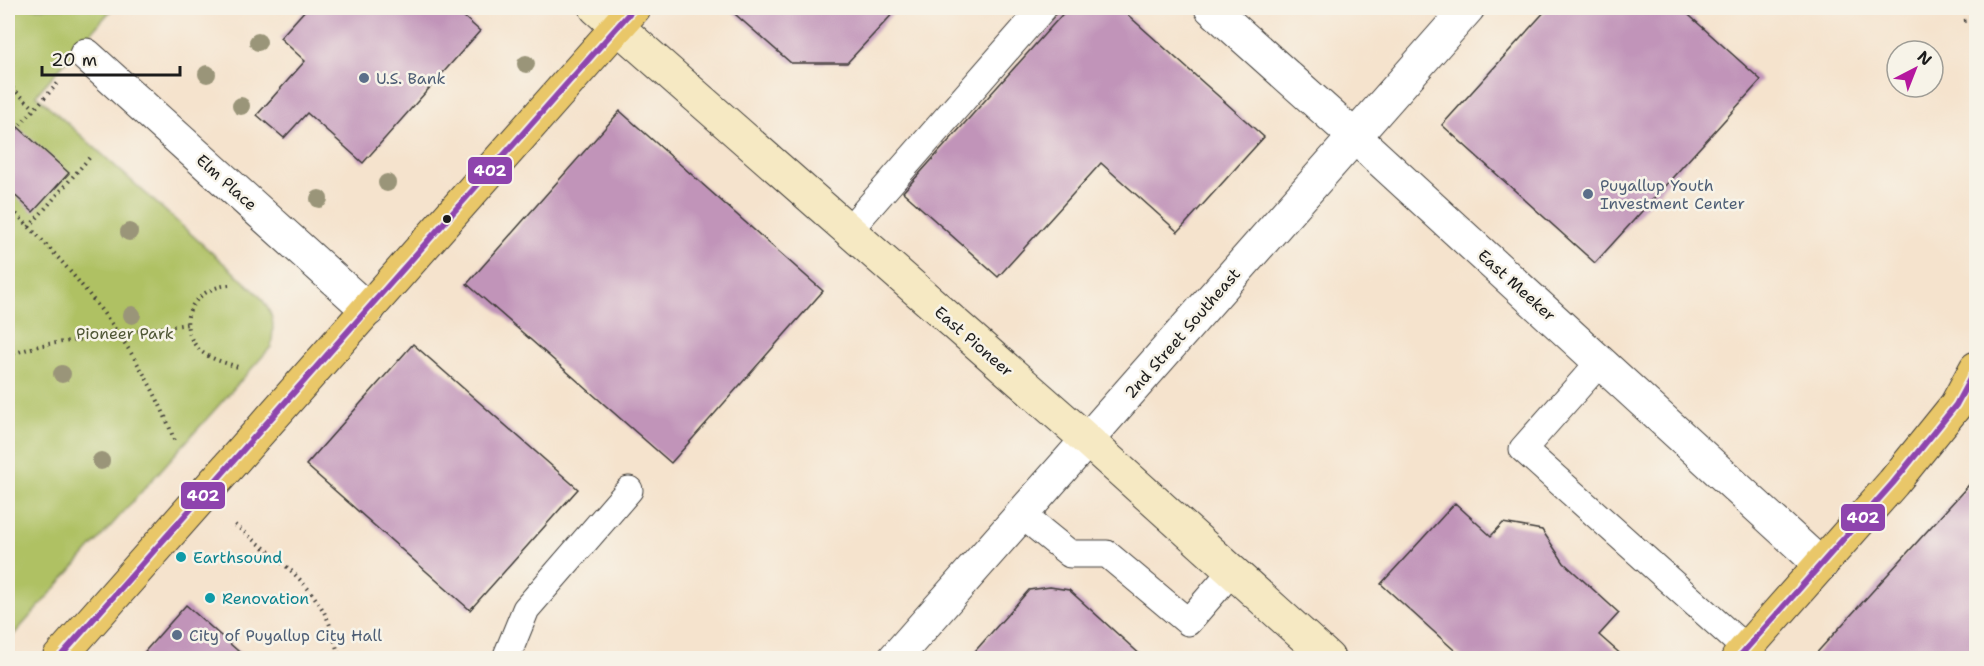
<svg xmlns="http://www.w3.org/2000/svg" width="1984" height="666" viewBox="0 0 1984 666" font-family="'Shantell Sans',sans-serif">
  <style>
    .green { fill: #afc164; stroke: #666e40; stroke-width: 1.5 }
    .building { fill: #c194b9 }
    .lines { fill: none; stroke-linecap: round; stroke-linejoin: round }
    .service-casing { stroke: #3d3a37; stroke-width: 29 }
    .minor-casing { stroke: #3d3a37; stroke-width: 35 }
    .secondary-casing { stroke: #3d3a37; stroke-width: 35 }
    .primary-casing { stroke: #3d3a37; stroke-width: 35 }
    .path { stroke: #3d3a37; stroke-width: 4; stroke-dasharray: 1.5 4.5; stroke-linecap: butt }
    .service { stroke: #fff; stroke-width: 27 }
    .minor { stroke: #fff; stroke-width: 33 }
    .secondary { stroke: #f6e9c3; stroke-width: 33 }
    .primary { stroke: #e9c769; stroke-width: 33 }
    .bus-1-casing { stroke: #f7f3e8; stroke-width: 10 }
    .bus-1 { stroke: #8e44ad; stroke-width: 6 }
    .tree { fill: #9a9579 }
    .service-dot { fill: #5c6f8a; stroke: #f7f3e8; stroke-width: 2 }
    .bus-dot { fill: #1c1c1c; stroke: #f7f3e8; stroke-width: 2 }
    .culture-dot { fill: #0f9aa8; stroke: #f7f3e8; stroke-width: 2 }
    .labels { text-anchor: middle; stroke-width: 5; stroke-linejoin: round; paint-order: stroke }
    .service-label { font-size: 16px; fill: #4e5e75; stroke: #f7f3e8; text-anchor: start }
    .street-label { font-size: 16px; fill: #1c1c1c; stroke: #f7f3e8 }
    .park-label { font-size: 16px; fill: #4f5635; stroke: #f7f3e8 }
    .culture-label { font-size: 16px; fill: #0d838f; stroke: #f7f3e8; text-anchor: start }
    .line-badge { stroke: #f7f3e8; stroke-width: 2 }
    .badge-label { font-size: 16px; text-anchor: middle; font-weight: bold; fill: #fff }
  </style>
  <rect width="100%" height="100%" fill="#f7f3e8"/>
  <filter id="ink" filterUnits="userSpaceOnUse"><feTurbulence type="fractalNoise" baseFrequency=".0167" numOctaves="2"/><feDisplacementMap in="SourceGraphic" scale="12" xChannelSelector="R" yChannelSelector="G"/><feConvolveMatrix kernelMatrix="1 2 1 2 8 2 1 2 1" color-interpolation-filters="sRGB"/></filter>
  <filter id="wash" filterUnits="userSpaceOnUse"><feTurbulence type="fractalNoise" baseFrequency=".008" numOctaves="4" result="noise"/><feDisplacementMap in="SourceGraphic" scale="24" xChannelSelector="R" yChannelSelector="G"/><feGaussianBlur stdDeviation="1.35" result="paint"/><feColorMatrix in="noise" values="0 0 0 0 0 0 0 0 0 0 0 0 0 0 0 0 0 1.4 0 .05"/><feComposite in="paint" operator="in"/></filter>
  <g filter="url(#wash)">
    <rect width="100%" height="100%" fill="#f5e3cd"/>
    <path class="green" d="M8,8H113L36,95L259,295C274,315 275,322 271,347L8,641Z"/>
    <g id="blocks">
      <g class="building">
        <path d="M307,8H454L480,31L363,163L307,113L284,138L257,115L305,61L280,38Z"/>
        <path d="M728,8H898L847,63H791Z"/>
        <path d="M1068,8H1120L1264,137L1178,232L1101,163L998,277L903,192Z"/>
        <path d="M1548,8H1681L1761,80L1595,263L1442,125Z"/>
        <path d="M620,111L823,291L671,463L467,284Z"/>
        <path d="M8,118L69,173L33,212L8,189Z"/>
        <path d="M413,344L578,489L470,610L306,465Z"/>
        <path d="M1977,476V658H1812Z"/>
        <path d="M1455,503L1491,536L1503,523L1542,530L1564,563L1619,613L1599,635L1625,658H1463L1381,584Z"/>
        <path d="M1050,587L1069,590L1144,658H969L1029,590Z"/>
        <path d="M186,605L246,658H139Z"/>
      </g>
    </g>
  </g>
  <g filter="url(#ink)">
    <use href="#blocks" fill-opacity="0" stroke="#3d3a37" stroke-width="1.5"/>
    <g class="lines">
      <g class="service-casing">
        <g id="service">
          <path d="M848,231L1043,8"/>
          <path d="M1600,362L1523,449L1746,649"/>
          <path d="M1022,515L1070,554H1107L1188,622L1232,571"/>
          <path d="M506,658L526,609L629,490"/>
        </g>
      </g>
      <g class="minor-casing">
        <g id="minor">
          <path d="M1211,8L1355,137L1821,565"/>
          <path d="M86,55L368,310"/>
          <path d="M895,658L1468,8"/>
        </g>
      </g>
      <g class="secondary-casing">
        <path id="secondary" d="M596,8L1078,432L1328,658"/>
      </g>
      <g class="primary-casing">
        <g id="primary">
          <path d="M59,658L634,8"/>
          <path d="M1738,658L1893,483L1956,405L1976,368"/>
        </g>
      </g>
      <g class="path">
        <path d="M1964,21L1976,19"/>
        <path d="M8,84L34,108"/>
        <path d="M8,138L58,83"/>
        <path d="M8,206C71,266 146,356 174,440"/>
        <path d="M29,227L90,157"/>
        <path d="M229,285C197,288 174,317 196,346C205,358 223,362 238,367"/>
        <path d="M8,355L42,345L188,324"/>
        <path d="M235,525C269,552 308,578 327,618C333,631 335,645 340,658"/>
      </g>
      <use href="#service" class="service"/>
      <use href="#minor" class="minor"/>
      <use href="#secondary" class="secondary"/>
      <use href="#primary" class="primary"/>
      <g class="bus-1-casing">
        <g id="bus-1">
          <path d="M59,658L634,8"/>
          <path d="M1738,658L1893,483L1956,405L1976,368"/>
        </g>
      </g>
      <use href="#bus-1" class="bus-1"/>
    </g>
    <g class="tree">
      <circle cx="258" cy="42" r="9"/>
      <circle cx="526" cy="64" r="9"/>
      <circle cx="207" cy="74" r="9"/>
      <circle cx="241" cy="106" r="9"/>
      <circle cx="387" cy="183" r="9"/>
      <circle cx="319" cy="199" r="9"/>
      <circle cx="129" cy="232" r="9"/>
      <circle cx="132" cy="315" r="9"/>
      <circle cx="62" cy="374" r="9"/>
      <circle cx="101" cy="461" r="9"/>
    </g>
  </g>
  <g class="service-dot">
    <circle cx="364" cy="78" r="6"/>
    <circle cx="1588" cy="194" r="6"/>
    <circle cx="177" cy="635" r="6"/>
  </g>
  <circle class="bus-dot" cx="447" cy="219" r="5"/>
  <g class="culture-dot">
    <circle cx="181" cy="557" r="6"/>
    <circle cx="210" cy="598" r="6"/>
  </g>
  <g class="labels">
    <g class="service-label">
      <text x="376" y="84">U.S. Bank</text>
      <text x="1600" y="191">Puyallup Youth<tspan x="1600" dy="18">Investment Center</tspan></text>
      <text x="189" y="641">City of Puyallup City Hall</text>
    </g>
    <g class="street-label">
      <text transform="translate(227 182) rotate(42)" y="6">Elm Place</text>
      <text transform="translate(1517 285) rotate(42)" y="6">East Meeker</text>
      <text transform="translate(1182 333) rotate(-49)" y="6">2nd Street Southeast</text>
      <text transform="translate(974 341) rotate(41)" y="6">East Pioneer</text>
    </g>
    <g class="park-label">
      <text x="125" y="339">Pioneer Park</text>
    </g>
    <g class="culture-label">
      <text x="193" y="563">Earthsound</text>
      <text x="222" y="604">Renovation</text>
    </g>
  </g>
  <g class="line-badge">
    <rect x="467" y="156" width="46" height="29" rx="6" fill="#8e44ad"/>
    <rect x="180" y="481" width="46" height="29" rx="6" fill="#8e44ad"/>
    <rect x="1840" y="503" width="46" height="29" rx="6" fill="#8e44ad"/>
  </g>
  <g class="badge-label">
    <text x="490" y="176">402</text>
    <text x="203" y="501">402</text>
    <text x="1863" y="523">402</text>
  </g>
  <rect width="1984" height="666" fill="none" stroke="#f7f3e8" stroke-width="30"/>
  <g transform="translate(1915 69) rotate(42)"><circle r="28" fill="#f7f3e8" stroke="#9f9d96" stroke-width="1.5"/>
  <path d="M0-4.5L10 22L0 15L-10 22Z" fill="#b5179e"/>
  <text y="-9" font-size="16" font-weight="bold" text-anchor="middle" fill="#1c1c1c">N</text>
  </g>
  <path d="M42 66v9h138v-9" fill="none" stroke="#1c1c1c" stroke-width="3"/>
  <text x="51" y="66" font-size="18" fill="#1c1c1c" stroke="#f7f3e8" stroke-width="4.5" paint-order="stroke">20 m</text>
</svg>
